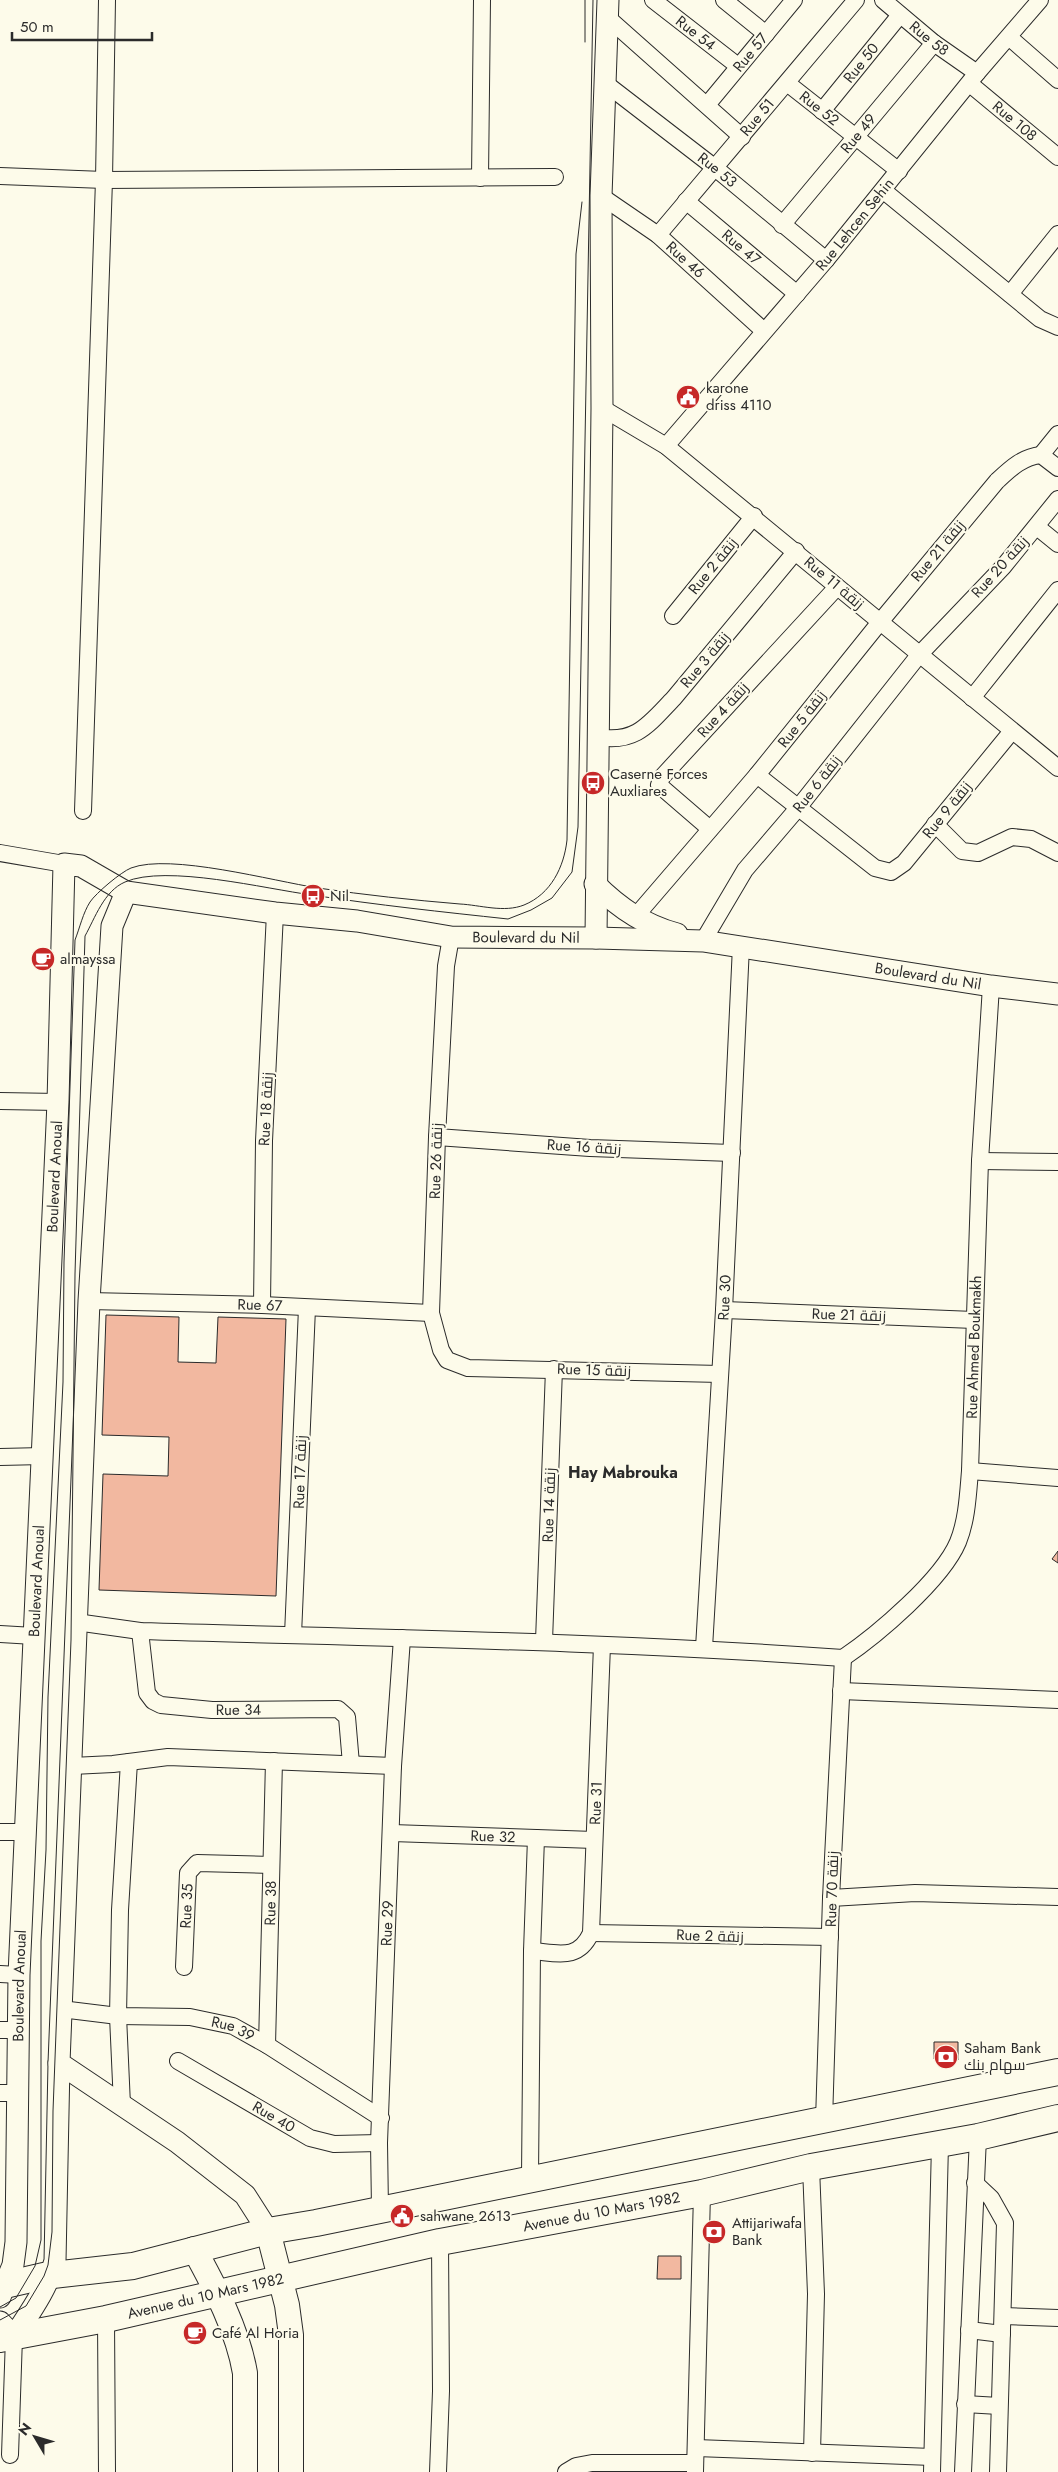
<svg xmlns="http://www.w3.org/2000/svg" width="1058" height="2472" viewBox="0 0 1058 2472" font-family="Jost,Cairo,sans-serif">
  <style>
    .building { fill: #f2b8a0; stroke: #2b2b2b }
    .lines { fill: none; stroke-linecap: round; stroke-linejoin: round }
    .minor-casing { stroke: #2b2b2b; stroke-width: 18 }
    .tertiary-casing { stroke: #2b2b2b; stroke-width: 23 }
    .secondary-casing { stroke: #2b2b2b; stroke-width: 26 }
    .primary-casing { stroke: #2b2b2b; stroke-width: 28 }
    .minor { stroke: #fdfbea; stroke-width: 16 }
    .tertiary { stroke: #fdfbea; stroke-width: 21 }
    .secondary { stroke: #fdfbea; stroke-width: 24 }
    .primary { stroke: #fdfbea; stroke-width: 26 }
    .tram { stroke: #2b2b2b; stroke-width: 1 }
    .labels { text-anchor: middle; stroke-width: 4; stroke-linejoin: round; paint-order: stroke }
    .street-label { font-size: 15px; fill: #2b2b2b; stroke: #fdfbea }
    .poi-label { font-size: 15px; fill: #2b2b2b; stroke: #fdfbea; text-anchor: start }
    .neighbourhood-label { font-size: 16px; font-weight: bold; fill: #2b2b2b; stroke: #fdfbea }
  </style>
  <rect width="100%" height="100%" fill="#fdfbea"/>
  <g class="building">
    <path d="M106,1315L179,1317L178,1362L216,1363L218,1317L286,1319L276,1596L99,1590L103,1474L168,1476L169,1437L102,1435Z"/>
    <path d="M1058,1551V1563L1052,1559Z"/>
    <path d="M934,2042H958V2060L934,2059Z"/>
    <path d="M658,2256H681V2279H657Z"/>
  </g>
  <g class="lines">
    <g class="minor-casing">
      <g id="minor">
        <path id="s1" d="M653,0L738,66"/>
        <path d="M724,0L766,34"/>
        <path id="s2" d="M883,0L934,43L977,73"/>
        <path d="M608,18L742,137"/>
        <path d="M1010,38L1058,80"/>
        <path id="s3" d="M605,83L714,167L826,260"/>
        <path id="s4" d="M787,83L899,171"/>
        <path id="s5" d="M970,84L1058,157"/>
        <path id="s6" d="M707,105L794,0"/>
        <path id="s7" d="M822,111L900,15"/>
        <path d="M0,176L104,180L555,177"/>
        <path d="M480,178L482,0"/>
        <path d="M884,191L1040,319L1058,327"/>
        <path id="s8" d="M601,196L658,235L764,331"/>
        <path id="s9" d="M686,201L797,294"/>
        <path id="s10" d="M782,225L934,43"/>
        <path id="s11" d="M658,235L856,0"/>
        <path d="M1010,294L1058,234"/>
        <path d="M602,408L666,446L1058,768"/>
        <path id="s12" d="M666,446L826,260L977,73L1040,0"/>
        <path d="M1041,455L1058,434"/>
        <path d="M1037,527L1058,544"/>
        <path d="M673,616L754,516"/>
        <path d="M972,698L1058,590"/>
        <path d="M1012,731L904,863L891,872L875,868L757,775L880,622L997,481C1010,469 1022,457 1041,455L1058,468"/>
        <path d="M597,737C636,744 649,724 674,698L796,551"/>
        <path d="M83,811L104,180L107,0"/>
        <path d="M935,824L962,851L978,853L1012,837L1031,839L1058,853"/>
        <path d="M710,829L659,785L662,777L837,587"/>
        <path d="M0,853L64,864"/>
        <path d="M635,917L757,775"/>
        <path d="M451,937L446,966L437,1137L431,1313L441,1350L447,1360L468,1368L720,1374"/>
        <path d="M703,941L745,870L798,808L919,655L1003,567L1058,499"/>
        <path d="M0,1101L58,1102"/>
        <path d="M437,1137L590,1148L732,1153"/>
        <path d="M980,1161L1058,1162"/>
        <path id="s13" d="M89,1301L262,1305L431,1313"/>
        <path d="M262,1305L264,1141L275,913"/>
        <path d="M724,1310L974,1320"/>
        <path d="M0,1457L43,1456"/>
        <path d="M970,1471L1058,1478"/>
        <path d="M76,1622L140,1631C375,1638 609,1641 843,1658"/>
        <path id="s14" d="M140,1631L147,1693L153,1701L161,1705L212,1710L338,1709L347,1717L351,1764"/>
        <path d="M0,1634L34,1636"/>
        <path d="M293,1635L307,1308"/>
        <path d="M544,1641L554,1369"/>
        <path id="s15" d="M704,1648L724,1310L741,946"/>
        <path id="s16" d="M843,1658C877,1635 942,1580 958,1542C967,1520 968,1494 970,1471L980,1161L991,986"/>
        <path d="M841,1691L1058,1700"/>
        <path d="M72,1766L113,1764L168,1757L393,1766"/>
        <path d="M0,1832H25"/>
        <path id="s17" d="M392,1833L594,1840"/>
        <path d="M831,1898L915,1893L1058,1897"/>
        <path d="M591,1933L830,1937"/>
        <path id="s18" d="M532,1951C558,1953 578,1961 591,1933L602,1645"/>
        <path id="s19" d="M184,1967L188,1873L197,1863L271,1865"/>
        <path d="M0,1974L19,1975"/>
        <path id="s20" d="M61,2009L118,2016L190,2017L233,2026L267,2045L381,2118"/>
        <path d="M0,2030H18"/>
        <path id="s21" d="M267,2045L274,1761"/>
        <path id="s22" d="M178,2061L310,2138L334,2144L379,2143"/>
        <path d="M0,2093H17"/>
        <path d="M122,2105L118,2016L120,1910L129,1762"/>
        <path d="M824,2121L831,1898L843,1658"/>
        <path d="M811,2167L816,2294L812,2453"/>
        <path d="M530,2178L532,1951L536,1838"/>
        <path d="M975,2183L991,2198L1005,2223L998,2472"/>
        <path id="s23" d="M380,2209L379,2143L393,1766L402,1638"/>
        <path d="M1003,2316L1058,2318"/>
        <path d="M106,2319L107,2472"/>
        <path d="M969,2330L1002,2334"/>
        <path d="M965,2404L999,2406"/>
        <path d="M696,2448L932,2457"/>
        <path d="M10,2455L14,2337"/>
        <path d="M438,2472L441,2391L440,2242"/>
        <path d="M566,2472L576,2466L592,2463H695"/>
        <path d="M695,2472L702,2193"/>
        <path d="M932,2472L940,2144"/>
        <path d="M963,2472L978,2137"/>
      </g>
    </g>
    <g class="tertiary-casing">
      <g id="tertiary">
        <path d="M595,884C619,908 644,925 677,934"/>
        <path d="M126,892L112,926L89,1301L59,2063L177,2142L245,2195L268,2231"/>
        <path d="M596,938L602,408L601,196L608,0"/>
        <path id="s24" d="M0,2297L13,2265L16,2242L19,1975L58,1102L64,864L81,866L126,892L275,913L357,921L451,937L596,938L703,941L991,986L1058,994"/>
        <path d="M0,2322L14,2337C30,2312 47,2289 55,2261L59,2063"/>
      </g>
    </g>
    <g class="secondary-casing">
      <g id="secondary">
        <path d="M268,2231L287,2305L291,2335V2472"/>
        <path d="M194,2249C215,2287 238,2331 245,2373V2472"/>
      </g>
    </g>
    <g class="primary-casing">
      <g id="primary">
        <path d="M0,2286L44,2276L133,2266L268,2231L316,2223L1058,2072"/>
        <path id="s25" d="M0,2339L106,2319L440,2242L702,2193L811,2167L978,2137L1058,2118"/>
      </g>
    </g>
    <use href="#minor" class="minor"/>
    <use href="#tertiary" class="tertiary"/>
    <use href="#secondary" class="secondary"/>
    <use href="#primary" class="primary"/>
    <g class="tram">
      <path d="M585,42V0"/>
      <path d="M0,2307L16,2298L35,2266L41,2240V1941L46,1850L48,1697L63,1382L64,1262L75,940C80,927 83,913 90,902C96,893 121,872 131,868C170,853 273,881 318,888C365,895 412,900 460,904C480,905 504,913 524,905C551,894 564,867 567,840L576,254L582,202"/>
      <path d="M0,2320L26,2306L44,2276L48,2265L52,2232L53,2111L71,1640L75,1274L85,936C95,918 104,891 125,882C166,864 266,889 312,895C377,905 443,912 508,919L531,910L552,898L572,872L578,827L593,0"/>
    </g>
  </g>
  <defs>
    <g id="civic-disc" transform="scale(1.25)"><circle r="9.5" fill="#c62828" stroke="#fdfbea"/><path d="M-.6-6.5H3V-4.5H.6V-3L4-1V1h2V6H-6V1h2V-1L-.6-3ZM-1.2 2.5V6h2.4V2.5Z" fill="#fff"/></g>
    <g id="bus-disc" transform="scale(1.25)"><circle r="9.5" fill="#c62828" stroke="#fdfbea"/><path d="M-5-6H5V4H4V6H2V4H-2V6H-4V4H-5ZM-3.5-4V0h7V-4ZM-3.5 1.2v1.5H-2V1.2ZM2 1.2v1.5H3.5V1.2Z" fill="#fff"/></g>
    <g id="cafe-disc" transform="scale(1.25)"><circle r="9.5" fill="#c62828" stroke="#fdfbea"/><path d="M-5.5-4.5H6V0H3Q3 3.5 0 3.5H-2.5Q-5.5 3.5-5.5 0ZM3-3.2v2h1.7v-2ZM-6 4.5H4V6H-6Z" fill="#fff"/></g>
    <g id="bank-disc" transform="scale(1.25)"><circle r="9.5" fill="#c62828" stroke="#fdfbea"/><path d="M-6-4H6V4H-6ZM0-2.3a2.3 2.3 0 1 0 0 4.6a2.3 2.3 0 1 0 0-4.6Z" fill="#fff"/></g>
  </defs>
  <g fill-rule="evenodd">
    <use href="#civic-disc" x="688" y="397"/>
    <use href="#bus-disc" x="593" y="783"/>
    <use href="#bus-disc" x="313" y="896"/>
    <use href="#cafe-disc" x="43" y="959"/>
    <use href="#bank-disc" x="946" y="2057"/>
    <use href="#civic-disc" x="402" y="2216"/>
    <use href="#bank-disc" x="714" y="2232"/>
    <use href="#cafe-disc" x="195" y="2333"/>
  </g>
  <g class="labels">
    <g class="street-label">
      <text dy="5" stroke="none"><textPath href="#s1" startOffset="54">Rue 54</textPath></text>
      <text dy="5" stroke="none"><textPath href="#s2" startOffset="60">Rue 58</textPath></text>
      <text dy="5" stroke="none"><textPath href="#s6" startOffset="68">Rue 57</textPath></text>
      <text dy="5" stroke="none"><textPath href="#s7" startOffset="62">Rue 50</textPath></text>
      <text dy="5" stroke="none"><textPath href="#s4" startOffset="41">Rue 52</textPath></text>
      <text dy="5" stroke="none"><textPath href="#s11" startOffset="154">Rue 51</textPath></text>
      <text dy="5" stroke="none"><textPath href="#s5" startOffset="58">Rue 108</textPath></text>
      <text dy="5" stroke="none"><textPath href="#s10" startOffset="119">Rue 49</textPath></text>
      <text dy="5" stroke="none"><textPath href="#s3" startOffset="142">Rue 53</textPath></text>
      <text dy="5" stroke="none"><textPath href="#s12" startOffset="291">Rue Lehcen Sehin</textPath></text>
      <text dy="5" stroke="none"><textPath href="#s9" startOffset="72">Rue 47</textPath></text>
      <text dy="5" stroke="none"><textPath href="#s8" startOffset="106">Rue 46</textPath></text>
      <text transform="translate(938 551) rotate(-50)" y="5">Rue 21 زنقة</text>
      <text transform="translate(713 566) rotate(-51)" y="5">Rue 2 زنقة</text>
      <text transform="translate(1000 567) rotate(-48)" y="5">Rue 20 زنقة</text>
      <text transform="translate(834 583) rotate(40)" y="5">Rue 11 زنقة</text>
      <text transform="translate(705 660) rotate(-50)" y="5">Rue 3 زنقة</text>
      <text transform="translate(723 710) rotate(-48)" y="5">Rue 4 زنقة</text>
      <text transform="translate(802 719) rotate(-52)" y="5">Rue 5 زنقة</text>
      <text transform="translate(817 784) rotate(-52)" y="5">Rue 6 زنقة</text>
      <text transform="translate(947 810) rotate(-51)" y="5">Rue 9 زنقة</text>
      <text dy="5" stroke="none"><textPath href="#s24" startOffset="1909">Boulevard du Nil</textPath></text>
      <text dy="5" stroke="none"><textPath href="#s24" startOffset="2314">Boulevard du Nil</textPath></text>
      <text transform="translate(266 1109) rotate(-87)" y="5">Rue 18 زنقة</text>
      <text transform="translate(584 1147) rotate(4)" y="5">Rue 16 زنقة</text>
      <text transform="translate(436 1161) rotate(-88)" y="5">Rue 26 زنقة</text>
      <text dy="5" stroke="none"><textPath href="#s24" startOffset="1124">Boulevard Anoual</textPath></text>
      <text dy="5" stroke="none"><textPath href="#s15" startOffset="351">Rue 30</textPath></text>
      <text dy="5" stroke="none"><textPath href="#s13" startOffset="171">Rue 67</textPath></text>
      <text transform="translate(849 1315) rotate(2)" y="5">Rue 21 زنقة</text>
      <text dy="5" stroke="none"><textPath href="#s16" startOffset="361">Rue Ahmed Boukmakh</textPath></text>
      <text transform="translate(594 1370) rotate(2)" y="5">Rue 15 زنقة</text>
      <text transform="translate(300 1472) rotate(-88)" y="5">Rue 17 زنقة</text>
      <text transform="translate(549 1505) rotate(-88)" y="5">Rue 14 زنقة</text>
      <text dy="5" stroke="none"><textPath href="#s24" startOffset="719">Boulevard Anoual</textPath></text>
      <text dy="5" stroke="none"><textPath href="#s14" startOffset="159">Rue 34</textPath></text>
      <text dy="5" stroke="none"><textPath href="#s18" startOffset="198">Rue 31</textPath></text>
      <text dy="5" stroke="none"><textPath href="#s17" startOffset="101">Rue 32</textPath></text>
      <text transform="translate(832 1889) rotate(-88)" y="5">Rue 70 زنقة</text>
      <text dy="5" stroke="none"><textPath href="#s21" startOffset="142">Rue 38</textPath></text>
      <text dy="5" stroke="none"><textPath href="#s19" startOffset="61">Rue 35</textPath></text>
      <text dy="5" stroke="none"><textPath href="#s23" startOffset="286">Rue 29</textPath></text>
      <text transform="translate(710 1936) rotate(2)" y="5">Rue 2 زنقة</text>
      <text dy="5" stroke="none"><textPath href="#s24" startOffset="314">Boulevard Anoual</textPath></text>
      <text dy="5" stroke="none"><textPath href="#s20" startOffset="174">Rue 39</textPath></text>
      <text dy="5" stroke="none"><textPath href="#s22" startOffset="111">Rue 40</textPath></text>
      <text dy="5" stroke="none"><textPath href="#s25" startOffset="615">Avenue du 10 Mars 1982</textPath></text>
      <text dy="5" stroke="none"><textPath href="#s25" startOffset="210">Avenue du 10 Mars 1982</textPath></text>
    </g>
    <g class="poi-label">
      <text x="706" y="393">karone<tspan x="706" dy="17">driss 4110</tspan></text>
      <text x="610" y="779">Caserne Forces<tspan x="610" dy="17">Auxliares</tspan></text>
      <text x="330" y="901">Nil</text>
      <text x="60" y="964">almayssa</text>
      <text x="964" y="2053">Saham Bank<tspan x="964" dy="17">سهام بنك</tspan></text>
      <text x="420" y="2221">sahwane 2613</text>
      <text x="732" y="2228">Attijariwafa<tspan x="732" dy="17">Bank</tspan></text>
      <text x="212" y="2338">Café Al Horia</text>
    </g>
    <g class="neighbourhood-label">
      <text x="623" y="1478">Hay Mabrouka</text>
    </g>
  </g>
  <g transform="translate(35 2437) rotate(308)" stroke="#fdfbea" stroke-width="4" paint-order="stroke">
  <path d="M0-4L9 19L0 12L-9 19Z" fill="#2b2b2b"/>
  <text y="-8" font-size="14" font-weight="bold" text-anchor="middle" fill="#2b2b2b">N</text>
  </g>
  <path d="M12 32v8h140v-8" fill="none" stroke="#2b2b2b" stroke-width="2.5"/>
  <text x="20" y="32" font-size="15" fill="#2b2b2b" stroke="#fdfbea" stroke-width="4" paint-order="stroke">50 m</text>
</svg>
